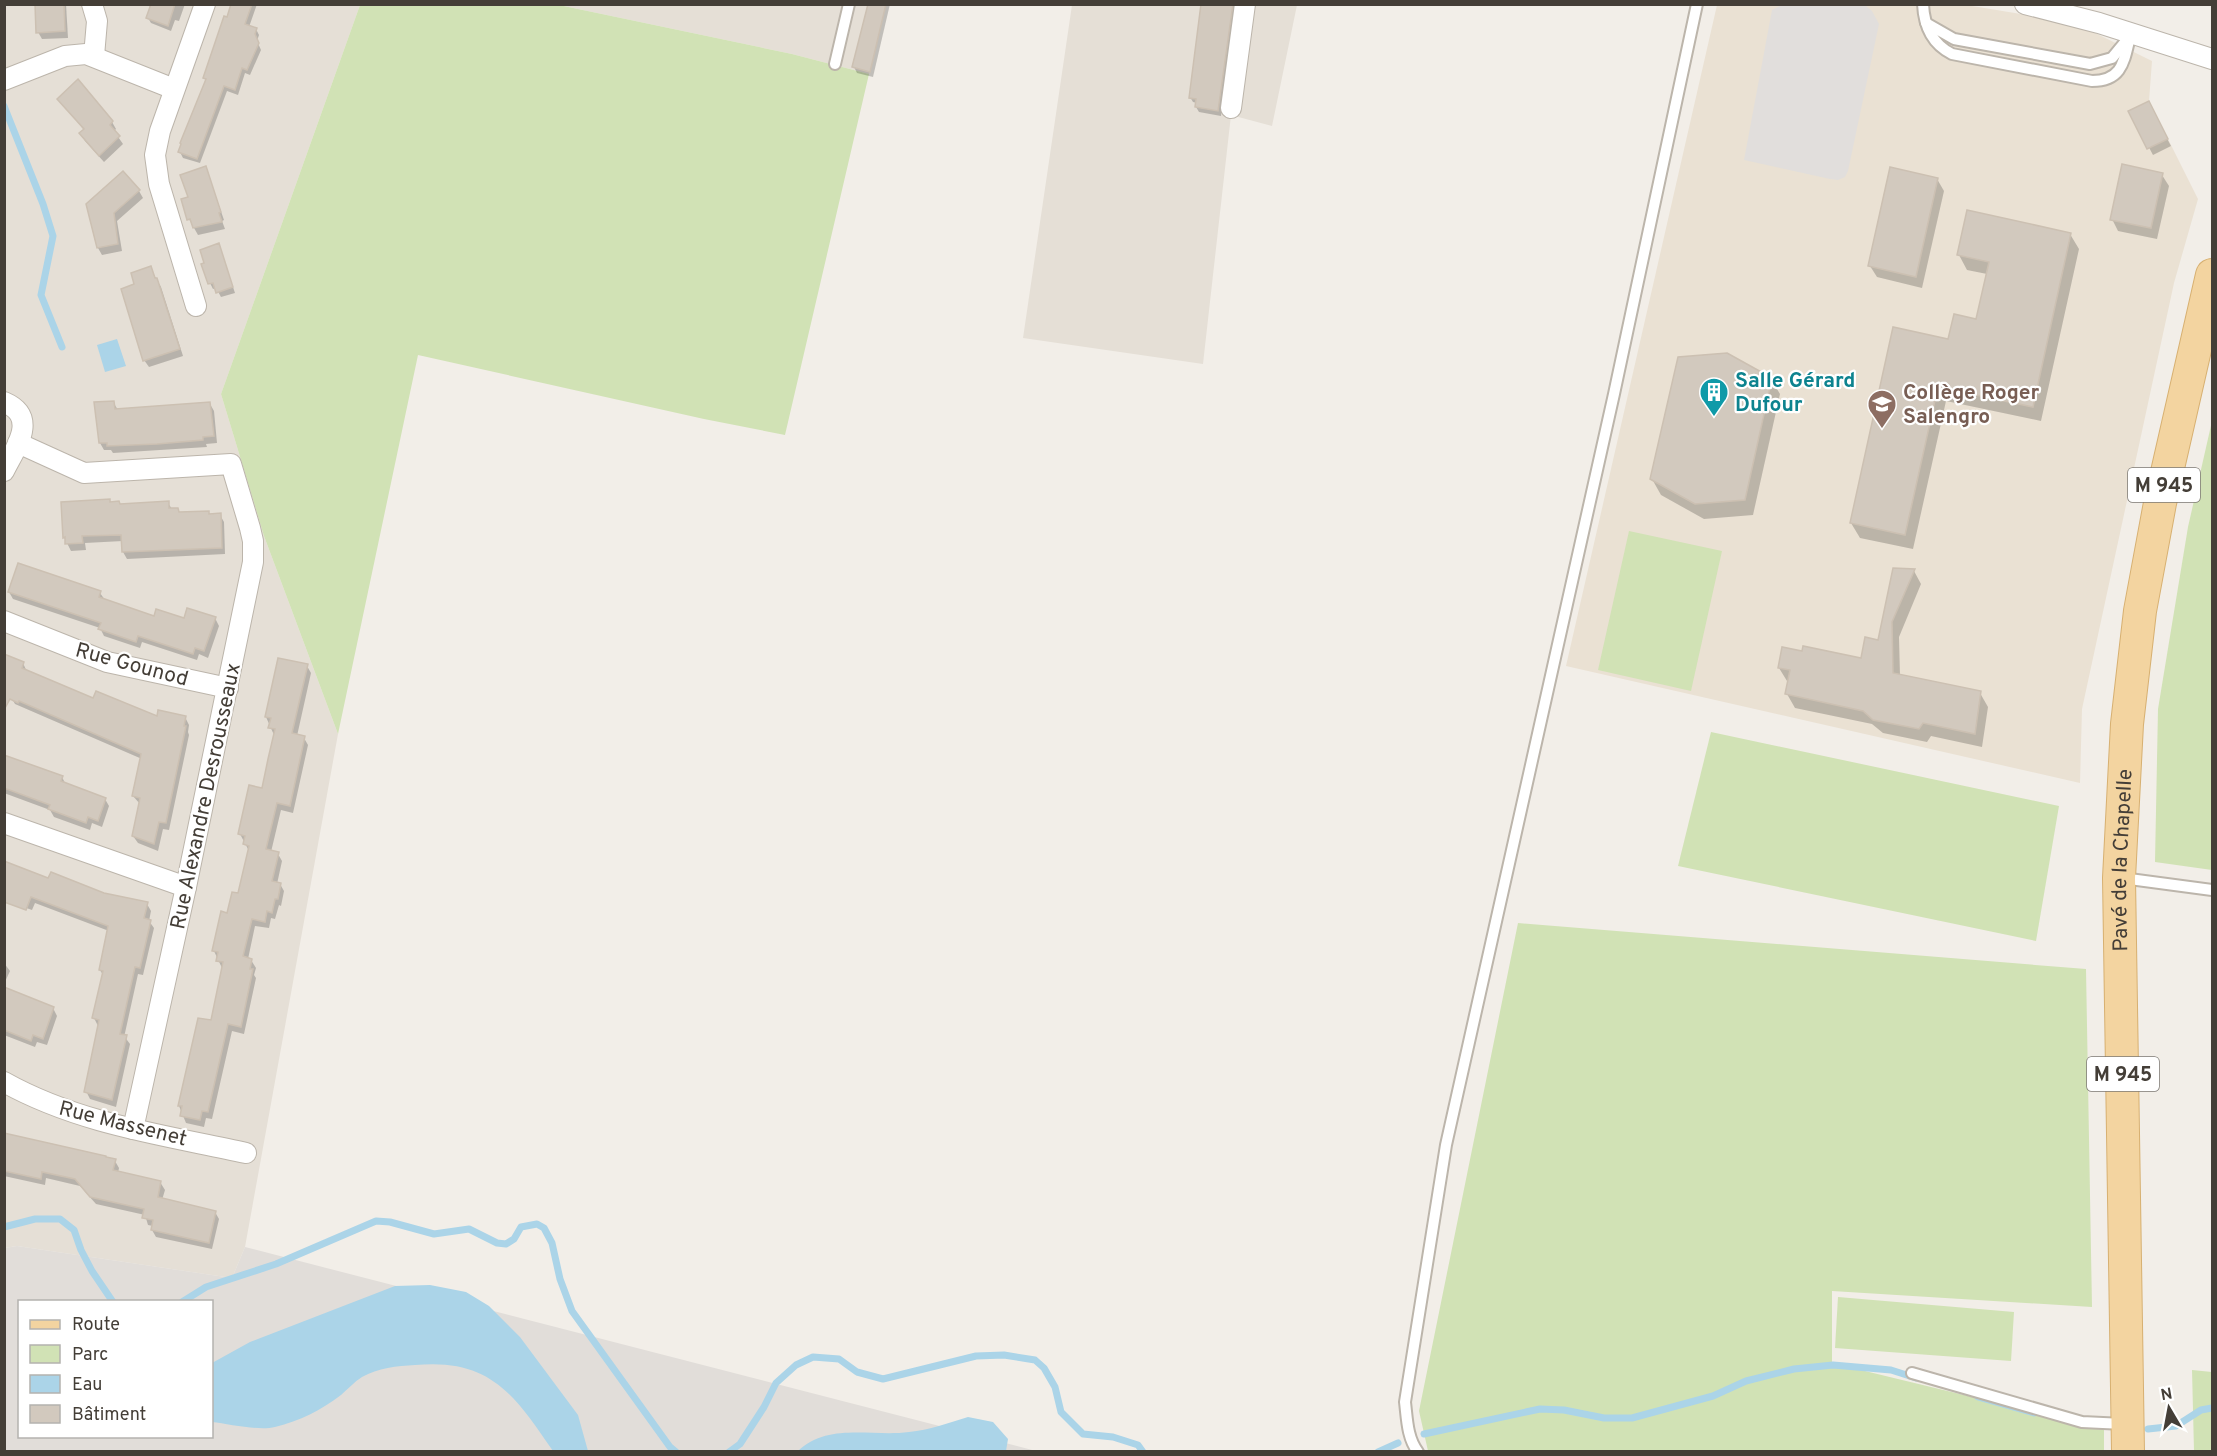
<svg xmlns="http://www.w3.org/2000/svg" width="2217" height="1456" viewBox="0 0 2217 1456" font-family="Overpass,sans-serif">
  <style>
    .residential { fill: #e5dfd6 }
    .industrial { fill: #e1ddd9; fill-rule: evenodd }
    .education { fill: #eae1d3 }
    .green { fill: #d1e2b5 }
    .parking { fill: #e1dedc }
    .water { fill: #abd4e8 }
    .shadow { fill: #0003 }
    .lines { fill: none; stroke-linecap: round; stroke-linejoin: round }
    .stream { stroke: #abd4e8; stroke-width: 7 }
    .building { fill: #d2c9be; stroke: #ccc0b2; stroke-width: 1.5 }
    .service-casing { stroke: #bcb5ab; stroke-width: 14 }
    .minor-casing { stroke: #bcb5ab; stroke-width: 22 }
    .primary-casing { stroke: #d7b071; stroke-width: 34 }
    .service { stroke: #fff; stroke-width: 10 }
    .minor { stroke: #fff; stroke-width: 20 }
    .primary { stroke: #f3d4a0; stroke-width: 32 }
    .labels { text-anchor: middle; stroke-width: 4.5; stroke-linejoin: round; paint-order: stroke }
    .shield { fill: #fff; stroke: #7c7873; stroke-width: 1.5 }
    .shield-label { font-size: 20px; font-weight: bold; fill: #443e37 }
    .culture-label { font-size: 21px; font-weight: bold; fill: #0d838f; stroke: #fff; text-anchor: start }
    .education-label { font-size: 21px; font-weight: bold; fill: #785e54; stroke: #fff; text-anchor: start }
    .street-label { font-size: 21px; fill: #443e37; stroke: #fff }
  </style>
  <rect width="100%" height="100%" fill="#f2eee8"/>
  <g class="residential">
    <path d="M5,5H360L221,394L264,536L338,734L245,1247L232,1278L17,1246L5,1248Z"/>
    <path d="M559,5H885L869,74L792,54Z"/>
    <path d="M1072,5H1297L1272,126L1231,115L1203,364L1023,338Z"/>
  </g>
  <path class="industrial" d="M17,1246L232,1278L245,1247L1036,1451L5,1452V1248ZM20,1302H212V1436H20Z"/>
  <path class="education" d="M1717,5H1966L2033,16L2091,31L2152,61L2149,101L2198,199L2174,283L2082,709L2080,783L1566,666Z"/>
  <g class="green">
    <path d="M360,5H559L792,54L869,74L785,435L704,419L418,355L338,734L264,536L221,394Z"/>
    <path d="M2212,421V870L2155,862L2158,709L2188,527Z"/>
    <path d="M1629,531L1722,551L1691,691L1598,670Z"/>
    <path d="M1711,732L2059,806L2036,941L1678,866Z"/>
    <path d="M1518,923L2086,969L2092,1307L1832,1291V1363L2104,1429V1451H1428L1419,1411Z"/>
    <path d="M1838,1297L2014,1312L2011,1361L1835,1348Z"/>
    <path d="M2192,1370L2212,1372V1451H2194Z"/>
  </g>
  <path class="parking" d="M1837,5L1866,6L1872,11L1879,24L1848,171L1845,177L1838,180L1830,179L1744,160L1772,10L1782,5Z"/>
  <g class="water">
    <path d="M117,339L126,366L105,372L97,345Z"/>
    <path d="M430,1285L466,1292L489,1306L520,1337L578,1415L588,1451H553C514,1395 491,1358 415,1365C397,1366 378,1368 362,1377C354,1382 348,1389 341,1395C321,1410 300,1421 275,1427C259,1431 229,1424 212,1422V1363L250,1342L395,1286Z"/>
    <path d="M968,1417L993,1422L1008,1439L1006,1451H798C828,1422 872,1437 909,1432C929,1430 949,1423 968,1417Z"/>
  </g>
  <g class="shadow">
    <path d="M36,4H66L68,38L42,39L38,32Z"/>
    <path d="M144,4H185L179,21L175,20L171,31L151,23L148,18L151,7Z"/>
    <path d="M233,4H257L249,27L256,29L259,35L257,41L261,50L250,75L245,73L238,95L227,91L200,163L183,158L180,152Z"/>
    <path d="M869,4H890L873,77L857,73L854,67Z"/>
    <path d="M1203,4H1237L1221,116L1199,112L1196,107L1197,103L1193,102L1190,97Z"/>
    <path d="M78,82L112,122L116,129L114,131L123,144L104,162L85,141L80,133L84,130L59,99Z"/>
    <path d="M2152,110L2171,146L2153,155L2130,112Z"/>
    <path d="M206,168L224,220L222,221L225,229L198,235L189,219Z"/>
    <path d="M2162,175L2169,186L2157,239L2118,231L2112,219Z"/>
    <path d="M1937,179L1944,191L1922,288L1877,277L1870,266Z"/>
    <path d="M139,191L143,198L117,221L122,251L102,255L98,248L88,205Z"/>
    <path d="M2070,234L2079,249L2041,421L1946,401L1913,549L1860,538L1851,523L1950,341L1977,321L1987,274L1967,270L1959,255Z"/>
    <path d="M219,245L235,293L221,297L216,288L213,289L210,283Z"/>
    <path d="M150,268L161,287L183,356L149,367L144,360L136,285Z"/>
    <path d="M1771,379L1780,394L1753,515L1704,519L1661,495L1652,479Z"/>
    <path d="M113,402L118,410L210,404L214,411L217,443L206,444L207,447L113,453L111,450H104L100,443L96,403Z"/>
    <path d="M110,503L120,505L168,503L172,509H177L180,514L220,515L224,522L225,554L127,559L123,552V541L85,543L86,550L71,551L64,537Z"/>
    <path d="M1914,571L1921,584L1899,637L1900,676L1980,693L1988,707L1982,747L1931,736L1927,742L1883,733L1872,724L1795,708L1787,694L1790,682L1787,681L1779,668L1862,660L1879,642Z"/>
    <path d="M9,592L100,593L105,600L155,618H215L219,626L208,658L199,654L197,660L142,642L140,648L104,636L100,628L13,599Z"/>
    <path d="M23,663L27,672L94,700L158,718L185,717L189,725L188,732L189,735L169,830L163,829L158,851L138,843L133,836L140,804L133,796L142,759L15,704L11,697Z"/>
    <path d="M307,666L311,673L297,736L304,738L308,745L293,813L281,810L271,852L278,854L282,861L277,884H280L284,891L281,906L279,905L275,919L271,918L269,928L255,926L248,959L251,960L256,968L254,975L256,978L244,1034L232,1031L212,1119L206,1118L204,1127L186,1123L179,1106L212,1022L222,968L214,951L228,914L239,895L249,851L240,834L263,790L274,735L266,717Z"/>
    <path d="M4,757L62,777L66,785L105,799L109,806L102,827L92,823L90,830L54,817L50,810L4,793Z"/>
    <path d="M49,879L147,904L151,911L149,921L154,928L143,975L138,974L125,1033L124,1036L130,1044L116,1107L90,1099L86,1091L98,1026L94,1018L103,975L100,970L109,931L35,903L32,910L4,900Z"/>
    <path d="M4,963L10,971L4,984Z"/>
    <path d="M4,989L53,1008L57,1016L47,1045L37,1042L35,1047L4,1035Z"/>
    <path d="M4,1134L115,1161L119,1168L118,1173L160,1182L165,1190L162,1200L215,1212L219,1219L212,1249L156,1237L152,1230L153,1226L148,1225L145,1215L96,1204L80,1186L46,1178L45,1185L4,1176Z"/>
  </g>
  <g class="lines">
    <g class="stream">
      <path d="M4,106L43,204L53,236L41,295L62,347"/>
      <path d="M4,1227L35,1219H60L74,1230L81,1250L92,1271L113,1302"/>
      <path d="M182,1302L206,1287L276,1264L376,1221L390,1222L434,1234L469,1229L497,1243L506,1244L514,1239L521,1227L537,1224L544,1228L552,1243L560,1279L572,1311L670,1447L676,1452"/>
      <path d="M1978,1397L2034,1413"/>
      <path d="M2148,1429L2176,1426L2201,1410L2212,1408"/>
      <path d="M1424,1434L1540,1409L1564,1410L1604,1418H1632L1713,1396L1746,1381L1794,1369L1833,1365L1891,1370L1916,1378"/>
      <path d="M729,1452L740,1444L764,1407L776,1383L796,1365L813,1357L839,1359L857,1372L883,1379L976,1356L1004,1355L1035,1360L1044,1368L1055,1387L1061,1412L1083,1434L1113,1437L1138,1445L1143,1452"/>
      <path d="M1378,1452L1398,1443"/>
    </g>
  </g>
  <g class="building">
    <path d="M35,4H64L65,31L36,33Z"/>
    <path d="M151,4H175L168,26L146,18Z"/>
    <path d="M231,4H252L245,24L257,28L255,34L259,43L247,70L242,68L235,90L224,86L197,159L178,152L181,144L180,143L206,79L203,78L224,16L227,17Z"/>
    <path d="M868,4H886L870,72L852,67Z"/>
    <path d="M1201,4H1233L1218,111L1195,107L1196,99L1189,98Z"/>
    <path d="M78,79L113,121L110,125L120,136L99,156L79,133L84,129L57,99Z"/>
    <path d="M2149,101L2168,139L2147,149L2128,111Z"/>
    <path d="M2122,164L2163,173L2151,228L2110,220Z"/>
    <path d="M206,166L221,212L219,213L222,222L193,228L190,219L187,220L181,199L188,197L180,175Z"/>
    <path d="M1890,167L1938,178L1916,277L1868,266Z"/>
    <path d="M123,171L140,190L114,213L118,244L97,248L86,204Z"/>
    <path d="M1967,210L2071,233L2033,407L1938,387L1905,535L1850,523L1893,327L1948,339L1954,314L1976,319L1989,262L1957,255Z"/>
    <path d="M219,243L233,287L216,293L213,283L208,284L201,264L204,263L200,250Z"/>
    <path d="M151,266L155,278H157L180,349L143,361L121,289L134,284L131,273Z"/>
    <path d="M1727,353L1772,378L1745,500L1695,504L1650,479L1678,357Z"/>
    <path d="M114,401L115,409L210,402L214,436L203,437V440L157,444L107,446V443H99L94,402Z"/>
    <path d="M110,499V502L119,501L120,504L169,501V508H178L179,512L209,511V514L221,513L222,548L122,552L121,535L82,536L83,543L65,544V537L63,538L61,502Z"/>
    <path d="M18,563L101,591L99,597L154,616L156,609L184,618L187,608L216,617L204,651L195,648L193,654L138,636L136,642L98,629L101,623L8,592Z"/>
    <path d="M1893,568L1915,569L1892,622L1893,673L1981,691L1975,734L1923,723L1919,729L1873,720L1863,711L1785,694L1790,670L1778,668L1782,647L1802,651L1803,646L1861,658L1865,637L1878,640Z"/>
    <path d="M4,654L24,662L22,668L93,698L96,691L157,716L158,710L186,716L184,726H186L166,823L159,822L154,844L132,836L140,798L132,796L141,754L19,701L18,703L10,699L4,710Z"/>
    <path d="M278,658L308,664L292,733L305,736L290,806L277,803L266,849L279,852L272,881L281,883L278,899H275L272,913L267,911L265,922L252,919L243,956L252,959L250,969H253L241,1027L228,1024L208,1112L202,1111L200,1120L180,1116L182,1106H178L198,1018L211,1020L223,962L216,961L218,952L212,951L221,911L227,913L232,892L238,893L249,846L243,844L245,836L238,834L249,785L262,788L268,759L275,729L268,728L271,718L265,717Z"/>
    <path d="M4,755L63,776L61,781L106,798L98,821L88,817L86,823L48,809L50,805L4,788Z"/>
    <path d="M4,861L48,878L51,872L104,893L148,902L144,918L151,920L140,968L135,967L122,1025L120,1034L127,1035L112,1100L84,1092L99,1020L92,1018L103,971L99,970L108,926L31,897L26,910L4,902Z"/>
    <path d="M4,987L54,1007L43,1039L33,1035L31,1041L4,1030Z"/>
    <path d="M4,1133L106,1156V1157L116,1159L113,1170L161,1181L158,1197L216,1211L209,1243L151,1230L153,1220L142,1218L144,1209L90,1197L75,1179L42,1172L41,1179L4,1171Z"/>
  </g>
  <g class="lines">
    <g class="service-casing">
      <g id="service">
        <path d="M1923,4C1924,26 1932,44 1952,54L2092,81C2124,81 2124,59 2131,33"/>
        <path d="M1926,23L1954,39L2090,64L2112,58L2126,41"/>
        <path d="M835,64L849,4"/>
        <path d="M2122,878L2212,890"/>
        <path d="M1912,1373L2082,1422L2124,1424"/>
        <path d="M1418,1452C1407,1438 1407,1418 1405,1402L1446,1145L1614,394L1697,4"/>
      </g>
    </g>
    <g class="minor-casing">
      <g id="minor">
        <path d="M92,4L97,21L94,56"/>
        <path d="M2025,4L2099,23L2212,59"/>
        <path d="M4,80L65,56L86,54L174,89"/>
        <path d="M1231,108L1245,4"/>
        <path d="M196,306L159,184L155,155L160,131L205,4"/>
        <path d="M4,402C39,417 16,447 4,471"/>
        <path d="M18,443L84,473L231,464L250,528L253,541V562L186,887L133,1129"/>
        <path d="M4,621L107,662L228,688"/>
        <path d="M4,823L186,887"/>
        <path d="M4,1082C79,1124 164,1135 246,1153"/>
      </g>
    </g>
    <g class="primary-casing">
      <g id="primary">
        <path id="s1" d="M2128,1452L2119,878L2127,724L2140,611L2160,503L2212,275"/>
      </g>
    </g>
    <use href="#service" class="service"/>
    <use href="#minor" class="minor"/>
    <use href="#primary" class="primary"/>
  </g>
  <defs>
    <g id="building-pin" transform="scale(1.5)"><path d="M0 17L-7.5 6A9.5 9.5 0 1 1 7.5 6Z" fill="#0f9aa8" stroke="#fff"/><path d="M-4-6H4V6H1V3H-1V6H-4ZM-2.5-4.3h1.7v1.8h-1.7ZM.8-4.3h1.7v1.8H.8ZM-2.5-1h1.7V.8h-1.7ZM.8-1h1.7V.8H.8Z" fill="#fff"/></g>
    <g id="school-pin" transform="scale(1.5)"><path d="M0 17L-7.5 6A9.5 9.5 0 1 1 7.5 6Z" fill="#8d6e63" stroke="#fff"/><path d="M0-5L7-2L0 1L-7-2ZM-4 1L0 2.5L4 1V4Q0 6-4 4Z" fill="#fff"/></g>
  </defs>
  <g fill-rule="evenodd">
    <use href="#building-pin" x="1714" y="392"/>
    <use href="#school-pin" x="1882" y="404"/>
  </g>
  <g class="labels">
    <g class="shield">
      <rect x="2128" y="468" width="72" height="34" rx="4.5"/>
      <rect x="2087" y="1057" width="72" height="34" rx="4.5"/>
    </g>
    <g class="shield-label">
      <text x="2164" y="492">M 945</text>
      <text x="2123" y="1081">M 945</text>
    </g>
    <g class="culture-label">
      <text x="1735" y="387">Salle Gérard<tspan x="1735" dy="24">Dufour</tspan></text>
    </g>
    <g class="education-label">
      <text x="1903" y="399">Collège Roger<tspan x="1903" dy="24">Salengro</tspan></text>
    </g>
    <g class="street-label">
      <text transform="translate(132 664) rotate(15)" y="7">Rue Gounod</text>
      <text transform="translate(205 796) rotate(-78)" y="7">Rue Alexandre Desrousseaux</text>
      <text dy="7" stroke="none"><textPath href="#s1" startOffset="592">Pavé de la Chapelle</textPath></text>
      <text transform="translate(123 1123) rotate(14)" y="7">Rue Massenet</text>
    </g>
  </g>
  <rect width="2217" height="1456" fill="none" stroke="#443e37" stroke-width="12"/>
  <rect x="18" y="1300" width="195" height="138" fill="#ffffff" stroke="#b4b2af" stroke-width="1.5"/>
  <rect x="30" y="1320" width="30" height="9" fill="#f3d4a0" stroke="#b4b2af" stroke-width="1.5"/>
  <text x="72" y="1330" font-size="18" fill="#443e37">Route</text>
  <rect x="30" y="1345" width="30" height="18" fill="#d1e2b5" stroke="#b4b2af" stroke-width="1.5"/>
  <text x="72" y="1360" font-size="18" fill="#443e37">Parc</text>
  <rect x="30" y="1375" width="30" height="18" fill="#abd4e8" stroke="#b4b2af" stroke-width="1.5"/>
  <text x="72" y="1390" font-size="18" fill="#443e37">Eau</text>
  <rect x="30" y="1405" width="30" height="18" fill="#d2c9be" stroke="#b4b2af" stroke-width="1.5"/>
  <text x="72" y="1420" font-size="18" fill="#443e37">Bâtiment</text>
  <g transform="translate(2169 1408) rotate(350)" stroke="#ffffff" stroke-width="4.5" paint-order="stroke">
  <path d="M0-4.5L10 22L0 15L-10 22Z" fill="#443e37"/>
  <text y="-9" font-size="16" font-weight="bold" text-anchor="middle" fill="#443e37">N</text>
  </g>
</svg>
